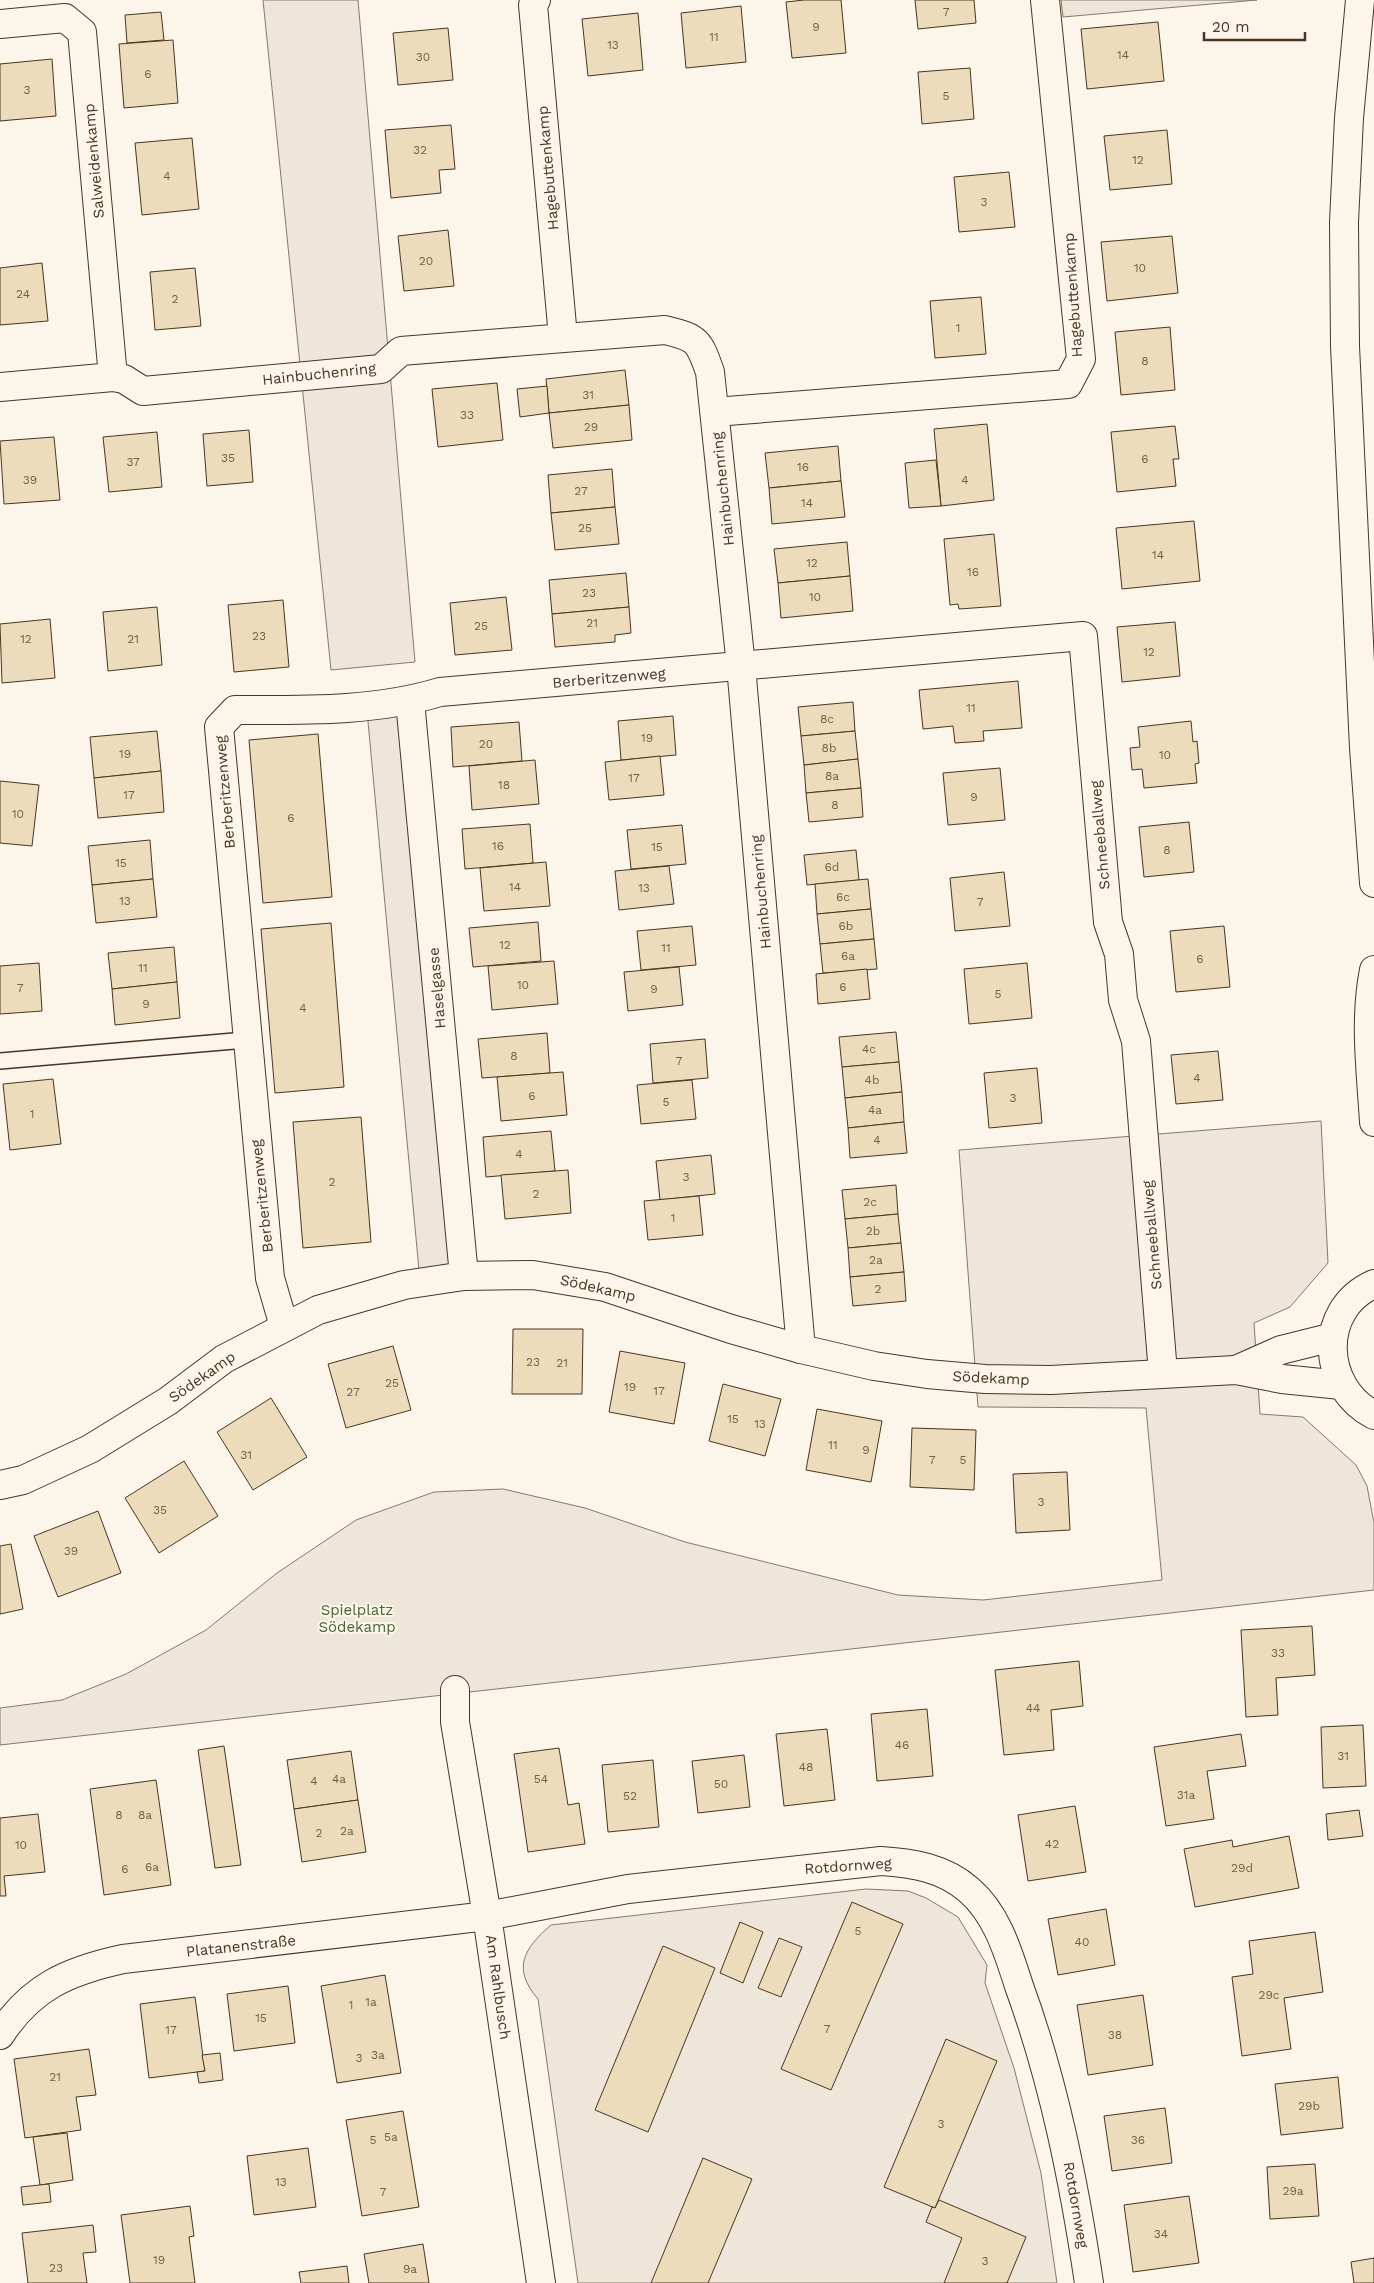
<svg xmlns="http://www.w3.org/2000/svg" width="1374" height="2283" viewBox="0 0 1374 2283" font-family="'Work Sans',sans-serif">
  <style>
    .green { fill: #ede6d9; stroke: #887966 }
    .building { fill: #ecdcbc; stroke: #4a3520 }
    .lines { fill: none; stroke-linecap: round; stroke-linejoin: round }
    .service-casing { stroke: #4a3520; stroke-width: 18 }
    .minor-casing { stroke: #4a3520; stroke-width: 30 }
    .secondary-casing { stroke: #4a3520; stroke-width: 30 }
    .service { stroke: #fbf6e9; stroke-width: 15 }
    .minor { stroke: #fbf6e9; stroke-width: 28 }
    .secondary { stroke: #fbf6e9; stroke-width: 28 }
    .labels { text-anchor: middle; stroke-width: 4; stroke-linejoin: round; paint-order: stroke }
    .number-label { font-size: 12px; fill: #725f47 }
    .street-label { font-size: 15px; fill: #4a3520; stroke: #fbf6e9 }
    .park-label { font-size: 15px; fill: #436837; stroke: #fbf6e9 }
  </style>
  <rect width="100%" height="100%" fill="#fbf6e9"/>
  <g class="green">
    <path d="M263,0H358L415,662L331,670Z"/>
    <path d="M1061,0H1257L1063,17Z"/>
    <path d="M404,696L453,1266L419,1270L366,700Z"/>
    <path d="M1321,1121L1328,1263L1290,1307L1254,1323L1260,1414L1303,1417L1356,1465L1367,1486L1374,1523V1590L0,1745V1708L62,1700L126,1674L206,1630L277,1573L356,1520L434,1492L503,1489L585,1508L685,1542L898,1595L983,1600L1162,1580L1146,1408L978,1407L959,1150Z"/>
    <path d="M866,1889L908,1891L926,1898L958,1917L987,1965L985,1983L1014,2068L1041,2173L1057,2283H578L538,1999C512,1969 523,1949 551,1925Z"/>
  </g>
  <g class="building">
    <path d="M804,0H841L846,53L792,58L786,2Z"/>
    <path d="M915,0H974L976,23L918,29Z"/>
    <path d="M741,6L746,62L686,68L681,13Z"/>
    <path d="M161,12L164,40L127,43L125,15Z"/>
    <path d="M638,13L643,70L588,76L582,19Z"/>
    <path d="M1158,22L1164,81L1087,89L1081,29Z"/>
    <path d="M448,28L453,80L398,85L393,33Z"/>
    <path d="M173,40L178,103L124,108L119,44Z"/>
    <path d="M52,59L56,116L0,121V64Z"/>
    <path d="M970,68L974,119L922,124L918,72Z"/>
    <path d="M451,125L455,169L439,170L441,193L391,198L385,130Z"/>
    <path d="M1167,130L1172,184L1110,190L1104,136Z"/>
    <path d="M192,138L199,209L142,215L135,143Z"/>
    <path d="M1009,172L1015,227L959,232L954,177Z"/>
    <path d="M448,230L454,286L404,291L398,236Z"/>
    <path d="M1172,236L1178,293L1107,301L1101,242Z"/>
    <path d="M42,263L48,321L0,325V268Z"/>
    <path d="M195,268L201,326L155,330L150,272Z"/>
    <path d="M981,297L986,354L935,358L930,301Z"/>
    <path d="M1170,327L1175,390L1121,395L1115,332Z"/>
    <path d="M625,370L629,405L549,413L546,379Z"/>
    <path d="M497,383L503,440L438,447L432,389Z"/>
    <path d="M547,386L549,413L520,417L517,389Z"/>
    <path d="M629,405L632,440L553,448L549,413Z"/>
    <path d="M987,424L994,500L941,506L934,429Z"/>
    <path d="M1175,426L1179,459H1173L1176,486L1117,492L1111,432Z"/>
    <path d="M249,430L253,482L207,486L203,434Z"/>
    <path d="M157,432L162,487L109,492L103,437Z"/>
    <path d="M54,437L60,500L4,504L0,441Z"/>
    <path d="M838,446L841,481L769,488L765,453Z"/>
    <path d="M936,460L941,506L909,508L905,463Z"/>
    <path d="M612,469L615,507L551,513L548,475Z"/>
    <path d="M841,481L845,517L772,524L769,488Z"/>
    <path d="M615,507L619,544L555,550L551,513Z"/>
    <path d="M1194,521L1200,581L1122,589L1116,528Z"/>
    <path d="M994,534L1001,606L959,609L958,604L950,605L944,539Z"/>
    <path d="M847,542L850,576L778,583L774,549Z"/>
    <path d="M626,573L629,607L552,614L549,580Z"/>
    <path d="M850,576L853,611L781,618L778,583Z"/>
    <path d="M506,597L512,650L455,655L450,603Z"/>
    <path d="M283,600L289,667L234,672L228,605Z"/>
    <path d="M157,607L162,665L108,671L103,612Z"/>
    <path d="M629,607L631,633L615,635V642L555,647L552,614Z"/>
    <path d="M50,619L55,678L2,683L0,624Z"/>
    <path d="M1175,622L1180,676L1122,682L1117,627Z"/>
    <path d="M1018,681L1022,728L983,731L984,741L955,743L953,726L923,729L919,690Z"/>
    <path d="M853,702L855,731L801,736L798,707Z"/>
    <path d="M673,716L676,755L621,760L618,721Z"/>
    <path d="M1191,721L1193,742L1197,741L1199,763L1195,764L1197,783L1144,788L1142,769L1132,770L1130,748L1140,747L1138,727Z"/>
    <path d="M519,722L522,761L453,767L451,727Z"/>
    <path d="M157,731L161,771L94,778L90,737Z"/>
    <path d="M855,731L858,759L804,765L801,736Z"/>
    <path d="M318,734L332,897L263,903L249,740Z"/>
    <path d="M660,756L664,795L609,800L605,762Z"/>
    <path d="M858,759L861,788L806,793L804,765Z"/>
    <path d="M535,760L539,804L472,810L469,766Z"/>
    <path d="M1000,768L1005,820L948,825L943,773Z"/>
    <path d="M161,771L164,812L98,818L94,778Z"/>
    <path d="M0,781L39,785L32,846L0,843Z"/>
    <path d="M861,788L863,817L809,822L806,793Z"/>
    <path d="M1189,822L1194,872L1144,877L1139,827Z"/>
    <path d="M530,824L533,863L465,869L462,829Z"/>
    <path d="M682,825L686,864L631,869L627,830Z"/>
    <path d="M150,840L153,879L92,885L88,846Z"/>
    <path d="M856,850L859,880L807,885L804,855Z"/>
    <path d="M546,862L550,906L484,911L480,868Z"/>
    <path d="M669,866L674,904L619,910L615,871Z"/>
    <path d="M1004,872L1010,926L955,931L950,878Z"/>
    <path d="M153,879L157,917L96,923L92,885Z"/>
    <path d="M868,879L871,909L817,914L815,884Z"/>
    <path d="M871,909L874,939L820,944L817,914Z"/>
    <path d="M538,922L541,961L473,967L469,928Z"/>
    <path d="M331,923L344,1087L275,1093L261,929Z"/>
    <path d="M692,926L696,965L641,970L637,931Z"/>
    <path d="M1224,926L1230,987L1176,992L1170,931Z"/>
    <path d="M874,939L877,969L823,973L820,944Z"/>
    <path d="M174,947L177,982L112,989L108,953Z"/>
    <path d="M554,961L558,1004L492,1010L488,966Z"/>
    <path d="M39,963L42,1011L0,1014V966Z"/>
    <path d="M1027,963L1032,1018L969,1024L964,969Z"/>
    <path d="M679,967L683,1005L628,1011L624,972Z"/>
    <path d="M867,969L870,999L818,1004L816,974Z"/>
    <path d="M177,982L180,1018L115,1025L112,989Z"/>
    <path d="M896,1032L899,1062L842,1067L839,1037Z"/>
    <path d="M547,1033L550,1073L482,1078L478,1039Z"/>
    <path d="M705,1039L708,1078L653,1083L650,1044Z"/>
    <path d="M1218,1051L1223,1100L1176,1104L1171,1055Z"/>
    <path d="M899,1062L902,1092L845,1098L842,1067Z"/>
    <path d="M1037,1068L1042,1123L989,1128L984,1073Z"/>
    <path d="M563,1072L567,1115L501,1121L497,1077Z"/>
    <path d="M53,1079L61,1144L10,1150L3,1084Z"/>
    <path d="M692,1080L696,1119L641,1124L637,1085Z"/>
    <path d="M902,1092L904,1122L848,1128L845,1098Z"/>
    <path d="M361,1117L371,1242L303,1248L293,1122Z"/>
    <path d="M904,1122L907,1153L850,1158L848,1128Z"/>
    <path d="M551,1131L555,1171L486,1177L483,1137Z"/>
    <path d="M711,1155L715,1194L660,1200L656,1161Z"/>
    <path d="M568,1170L571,1213L505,1219L501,1175Z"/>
    <path d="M896,1185L898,1214L845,1219L842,1190Z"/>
    <path d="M699,1196L703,1235L648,1240L644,1201Z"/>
    <path d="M898,1214L901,1243L848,1248L845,1219Z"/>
    <path d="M901,1243L904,1272L850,1277L848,1248Z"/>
    <path d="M904,1272L906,1301L853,1306L850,1277Z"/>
    <path d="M513,1329H583L582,1394H512Z"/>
    <path d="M393,1346L411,1410L346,1428L328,1364Z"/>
    <path d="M620,1351L685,1363L674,1424L609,1412Z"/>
    <path d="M723,1384L781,1399L765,1456L709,1441Z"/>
    <path d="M271,1398L307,1457L253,1490L217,1432Z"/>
    <path d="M817,1409L882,1421L871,1482L806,1470Z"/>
    <path d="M912,1428L976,1430L974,1490L910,1487Z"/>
    <path d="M184,1461L218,1516L159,1553L125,1498Z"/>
    <path d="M1067,1472L1070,1530L1016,1533L1013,1474Z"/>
    <path d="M98,1511L121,1573L58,1597L34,1536Z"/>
    <path d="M11,1544L23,1609L0,1614V1546Z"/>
    <path d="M1312,1626L1315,1675L1276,1678L1278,1715L1246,1717L1241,1630Z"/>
    <path d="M1079,1661L1083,1706L1051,1710L1054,1750L1004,1755L995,1670Z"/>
    <path d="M927,1709L933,1776L877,1781L871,1714Z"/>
    <path d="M1363,1725L1366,1786L1323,1788L1321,1727Z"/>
    <path d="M827,1729L835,1800L784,1806L776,1734Z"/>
    <path d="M1241,1734L1246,1766L1207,1771L1214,1819L1166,1826L1154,1747Z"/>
    <path d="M224,1746L241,1865L215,1868L198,1750Z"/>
    <path d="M559,1748L568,1805L579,1803L585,1844L528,1852L514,1754Z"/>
    <path d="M351,1751L358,1800L294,1809L287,1760Z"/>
    <path d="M744,1755L750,1807L698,1813L692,1761Z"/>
    <path d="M653,1760L659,1827L608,1832L602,1765Z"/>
    <path d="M156,1780L171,1885L104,1895L90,1789Z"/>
    <path d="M358,1800L366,1852L302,1862L294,1809Z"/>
    <path d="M1075,1806L1086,1872L1028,1881L1018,1815Z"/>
    <path d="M1359,1810L1363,1836L1328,1840L1326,1814Z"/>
    <path d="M38,1814L45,1872L4,1876L6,1896H0V1818Z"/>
    <path d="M1289,1836L1299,1888L1195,1907L1184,1849L1232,1840L1233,1847Z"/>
    <path d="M852,1902L903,1924L831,2090L781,2069Z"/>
    <path d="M1106,1909L1115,1965L1058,1975L1048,1919Z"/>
    <path d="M740,1922L763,1932L743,1983L720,1973Z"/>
    <path d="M1315,1932L1323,1992L1284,1998L1291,2049L1242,2056L1232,1977L1253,1974L1249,1941Z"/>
    <path d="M779,1938L802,1947L781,1997L758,1988Z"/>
    <path d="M663,1946L715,1968L648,2132L595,2110Z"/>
    <path d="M385,1975L401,2073L337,2083L321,1986Z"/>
    <path d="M288,1986L295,2043L234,2051L227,1994Z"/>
    <path d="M1143,1995L1153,2065L1088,2075L1077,2005Z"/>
    <path d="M195,1997L205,2071L149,2078L140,2004Z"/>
    <path d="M946,2039L997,2061L935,2208L884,2187Z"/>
    <path d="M89,2049L96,2095L76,2097L81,2130L25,2138L14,2059Z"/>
    <path d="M220,2053L223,2080L199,2083L197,2072L205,2071L202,2055Z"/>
    <path d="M1338,2077L1343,2128L1281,2135L1275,2084Z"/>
    <path d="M1165,2108L1172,2163L1112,2171L1104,2116Z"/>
    <path d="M403,2111L419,2207L362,2216L346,2120Z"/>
    <path d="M67,2133L73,2180L40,2185L33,2137Z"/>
    <path d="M308,2148L316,2207L254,2215L247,2156Z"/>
    <path d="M703,2158L752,2179L708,2283H651Z"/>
    <path d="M1315,2164L1319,2216L1270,2219L1267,2167Z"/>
    <path d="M49,2184L51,2202L23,2205L21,2187Z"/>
    <path d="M1189,2196L1199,2263L1133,2272L1124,2205Z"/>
    <path d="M939,2200L1026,2237L1007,2283H944L962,2238L926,2222L932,2207L935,2208Z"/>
    <path d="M190,2206L194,2236L189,2237L195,2283H130L121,2215Z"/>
    <path d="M93,2225L96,2252L83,2253L87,2283H28L22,2233Z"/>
    <path d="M423,2244L429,2283H369L364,2254Z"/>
    <path d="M1374,2258V2283H1354L1351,2262Z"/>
    <path d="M347,2266L349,2283H301L299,2272Z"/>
  </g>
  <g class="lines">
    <g class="service-casing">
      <path id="service" d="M0,1061L246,1040"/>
    </g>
    <g class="minor-casing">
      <g id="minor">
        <path d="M536,0L533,5L563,337"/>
        <path d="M0,24L65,18L82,32L113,377"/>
        <path d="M0,387L113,377L124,379L143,391L381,369L401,351L665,330C698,338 699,341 710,372L741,666L801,1349"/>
        <path d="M715,412L1068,384L1081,359L1045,0"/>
        <path d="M410,701L464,1276"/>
        <path d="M284,1326L270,1278L219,727L235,710C303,710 374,712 440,692L1083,636L1108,922L1119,954L1123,1000L1136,1041L1163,1373"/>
        <path d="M1236,1370L1281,1350L1333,1337"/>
        <path d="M0,1485L23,1480L90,1449L168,1401L224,1359L318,1310L404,1285L464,1276L533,1275L605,1287L731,1329L801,1349L874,1366L927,1374L985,1379L1051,1380L1236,1370L1282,1379L1341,1385"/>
        <path d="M455,1690V1722L487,1916L541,2283"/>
        <path d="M0,2035C31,1987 68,1971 123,1959L487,1916L628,1889L881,1861C913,1863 944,1868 969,1890C997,1914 1008,1952 1019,1986C1054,2082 1074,2182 1089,2283"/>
      </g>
    </g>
    <g class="secondary-casing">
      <g id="secondary">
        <path d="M1360,0L1349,118L1344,222L1345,346L1364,748L1374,883"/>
        <path d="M1374,970C1364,1020 1371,1072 1374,1122"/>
        <path d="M1374,1284C1317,1309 1321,1388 1374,1415"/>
      </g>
    </g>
    <use href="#service" class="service"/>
    <use href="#minor" class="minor"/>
    <use href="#secondary" class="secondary"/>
  </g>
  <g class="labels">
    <g class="number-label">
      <text x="946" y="16">7</text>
      <text x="816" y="31">9</text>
      <text x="714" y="41">11</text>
      <text x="613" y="49">13</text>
      <text x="1123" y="59">14</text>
      <text x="423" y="61">30</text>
      <text x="148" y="78">6</text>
      <text x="27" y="94">3</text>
      <text x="946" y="100">5</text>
      <text x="420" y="154">32</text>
      <text x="1138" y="164">12</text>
      <text x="167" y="180">4</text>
      <text x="984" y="206">3</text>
      <text x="426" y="265">20</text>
      <text x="1140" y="272">10</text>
      <text x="23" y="298">24</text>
      <text x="175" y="303">2</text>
      <text x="958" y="332">1</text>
      <text x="1145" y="365">8</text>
      <text x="588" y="399">31</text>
      <text x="467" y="419">33</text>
      <text x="591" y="431">29</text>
      <text x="228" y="462">35</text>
      <text x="1145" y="463">6</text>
      <text x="133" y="466">37</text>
      <text x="803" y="471">16</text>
      <text x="30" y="484">39</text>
      <text x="965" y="484">4</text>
      <text x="581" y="495">27</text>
      <text x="807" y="507">14</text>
      <text x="585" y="532">25</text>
      <text x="1158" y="559">14</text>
      <text x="812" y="567">12</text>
      <text x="973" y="576">16</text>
      <text x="589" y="597">23</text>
      <text x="815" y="601">10</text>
      <text x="592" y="627">21</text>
      <text x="481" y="630">25</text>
      <text x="259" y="640">23</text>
      <text x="26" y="643">12</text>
      <text x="133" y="643">21</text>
      <text x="1149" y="656">12</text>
      <text x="971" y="712">11</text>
      <text x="827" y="723">8c</text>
      <text x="647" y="742">19</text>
      <text x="486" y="748">20</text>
      <text x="829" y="752">8b</text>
      <text x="125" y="758">19</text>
      <text x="1165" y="759">10</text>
      <text x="832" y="780">8a</text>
      <text x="634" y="782">17</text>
      <text x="504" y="789">18</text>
      <text x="129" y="799">17</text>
      <text x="974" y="801">9</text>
      <text x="835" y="809">8</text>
      <text x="18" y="818">10</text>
      <text x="291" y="822">6</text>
      <text x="498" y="850">16</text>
      <text x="657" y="851">15</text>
      <text x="1167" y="854">8</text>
      <text x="121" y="867">15</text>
      <text x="832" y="871">6d</text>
      <text x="515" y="891">14</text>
      <text x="644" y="892">13</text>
      <text x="843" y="901">6c</text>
      <text x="125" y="905">13</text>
      <text x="980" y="906">7</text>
      <text x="846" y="930">6b</text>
      <text x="505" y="949">12</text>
      <text x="666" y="952">11</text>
      <text x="848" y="960">6a</text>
      <text x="1200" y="963">6</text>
      <text x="143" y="972">11</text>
      <text x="523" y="989">10</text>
      <text x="843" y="991">6</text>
      <text x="20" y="992">7</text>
      <text x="654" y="993">9</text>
      <text x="998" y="998">5</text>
      <text x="146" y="1008">9</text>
      <text x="303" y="1012">4</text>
      <text x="869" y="1053">4c</text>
      <text x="514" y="1060">8</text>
      <text x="679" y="1065">7</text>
      <text x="1197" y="1082">4</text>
      <text x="872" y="1084">4b</text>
      <text x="532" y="1100">6</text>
      <text x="1013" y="1102">3</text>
      <text x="666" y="1106">5</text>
      <text x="875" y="1114">4a</text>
      <text x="32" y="1118">1</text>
      <text x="877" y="1144">4</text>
      <text x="519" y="1158">4</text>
      <text x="686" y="1181">3</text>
      <text x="332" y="1186">2</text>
      <text x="536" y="1198">2</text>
      <text x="870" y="1206">2c</text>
      <text x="673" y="1222">1</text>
      <text x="873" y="1235">2b</text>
      <text x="876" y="1264">2a</text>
      <text x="878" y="1293">2</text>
      <text x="533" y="1366">23</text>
      <text x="562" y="1367">21</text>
      <text x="392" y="1387">25</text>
      <text x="630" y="1391">19</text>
      <text x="659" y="1395">17</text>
      <text x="353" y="1396">27</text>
      <text x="733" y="1423">15</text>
      <text x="760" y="1428">13</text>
      <text x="833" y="1449">11</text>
      <text x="866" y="1454">9</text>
      <text x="246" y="1459">31</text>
      <text x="932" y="1464">7</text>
      <text x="963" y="1464">5</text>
      <text x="1041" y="1506">3</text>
      <text x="160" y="1514">35</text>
      <text x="71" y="1555">39</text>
      <text x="1278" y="1657">33</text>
      <text x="1033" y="1712">44</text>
      <text x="902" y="1749">46</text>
      <text x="1343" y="1760">31</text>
      <text x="806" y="1771">48</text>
      <text x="339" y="1783">4a</text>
      <text x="541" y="1783">54</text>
      <text x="314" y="1785">4</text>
      <text x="721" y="1788">50</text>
      <text x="1186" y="1799">31a</text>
      <text x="630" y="1800">52</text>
      <text x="119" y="1819">8</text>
      <text x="145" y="1819">8a</text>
      <text x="347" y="1835">2a</text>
      <text x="319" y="1837">2</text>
      <text x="1052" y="1848">42</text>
      <text x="21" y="1849">10</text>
      <text x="152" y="1871">6a</text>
      <text x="1242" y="1872">29d</text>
      <text x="125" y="1873">6</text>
      <text x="858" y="1935">5</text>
      <text x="1082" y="1946">40</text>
      <text x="1269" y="1999">29c</text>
      <text x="371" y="2006">1a</text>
      <text x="351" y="2009">1</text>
      <text x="261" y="2022">15</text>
      <text x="827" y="2033">7</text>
      <text x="171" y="2034">17</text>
      <text x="1115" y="2039">38</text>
      <text x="378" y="2059">3a</text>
      <text x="359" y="2062">3</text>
      <text x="55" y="2081">21</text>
      <text x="1309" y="2110">29b</text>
      <text x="941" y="2128">3</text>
      <text x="391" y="2141">5a</text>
      <text x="373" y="2144">5</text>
      <text x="1138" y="2144">36</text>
      <text x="281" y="2186">13</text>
      <text x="1293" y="2195">29a</text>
      <text x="383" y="2196">7</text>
      <text x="1161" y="2238">34</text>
      <text x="159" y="2264">19</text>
      <text x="985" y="2265">3</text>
      <text x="56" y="2272">23</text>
      <text x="410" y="2273">9a</text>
    </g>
    <g class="street-label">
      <text transform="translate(94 161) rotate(-95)" y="5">Salweidenkamp</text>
      <text transform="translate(548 168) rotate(-95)" y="5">Hagebuttenkamp</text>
      <text transform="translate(1073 295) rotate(-94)" y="5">Hagebuttenkamp</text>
      <text transform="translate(319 374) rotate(-6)" y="5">Hainbuchenring</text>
      <text transform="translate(723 489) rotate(-96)" y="5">Hainbuchenring</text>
      <text transform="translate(609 678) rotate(-5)" y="5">Berberitzenweg</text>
      <text transform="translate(225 792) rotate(-95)" y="5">Berberitzenweg</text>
      <text transform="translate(1100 835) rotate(-95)" y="5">Schneeballweg</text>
      <text transform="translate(761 892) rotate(-95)" y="5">Hainbuchenring</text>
      <text transform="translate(437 988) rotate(-95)" y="5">Haselgasse</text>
      <text transform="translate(262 1196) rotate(-96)" y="5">Berberitzenweg</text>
      <text transform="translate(1152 1235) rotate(-95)" y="5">Schneeballweg</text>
      <text transform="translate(598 1288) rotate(13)" y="5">Södekamp</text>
      <text transform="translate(202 1377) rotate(-35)" y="5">Södekamp</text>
      <text transform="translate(991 1378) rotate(3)" y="5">Södekamp</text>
      <text transform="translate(848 1866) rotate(-4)" y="5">Rotdornweg</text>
      <text transform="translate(241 1946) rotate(-6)" y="5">Platanenstraße</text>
      <text transform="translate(498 1987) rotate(82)" y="5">Am Rahlbusch</text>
      <text transform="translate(1076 2205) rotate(80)" y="5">Rotdornweg</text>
    </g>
    <g class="park-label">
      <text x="357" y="1615">Spielplatz<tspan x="357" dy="17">Södekamp</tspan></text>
    </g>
  </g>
  <path d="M1204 32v8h101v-8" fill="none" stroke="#4a3520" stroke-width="2.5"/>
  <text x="1212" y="32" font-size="15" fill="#4a3520" stroke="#fbf6e9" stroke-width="4" paint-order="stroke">20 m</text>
</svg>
